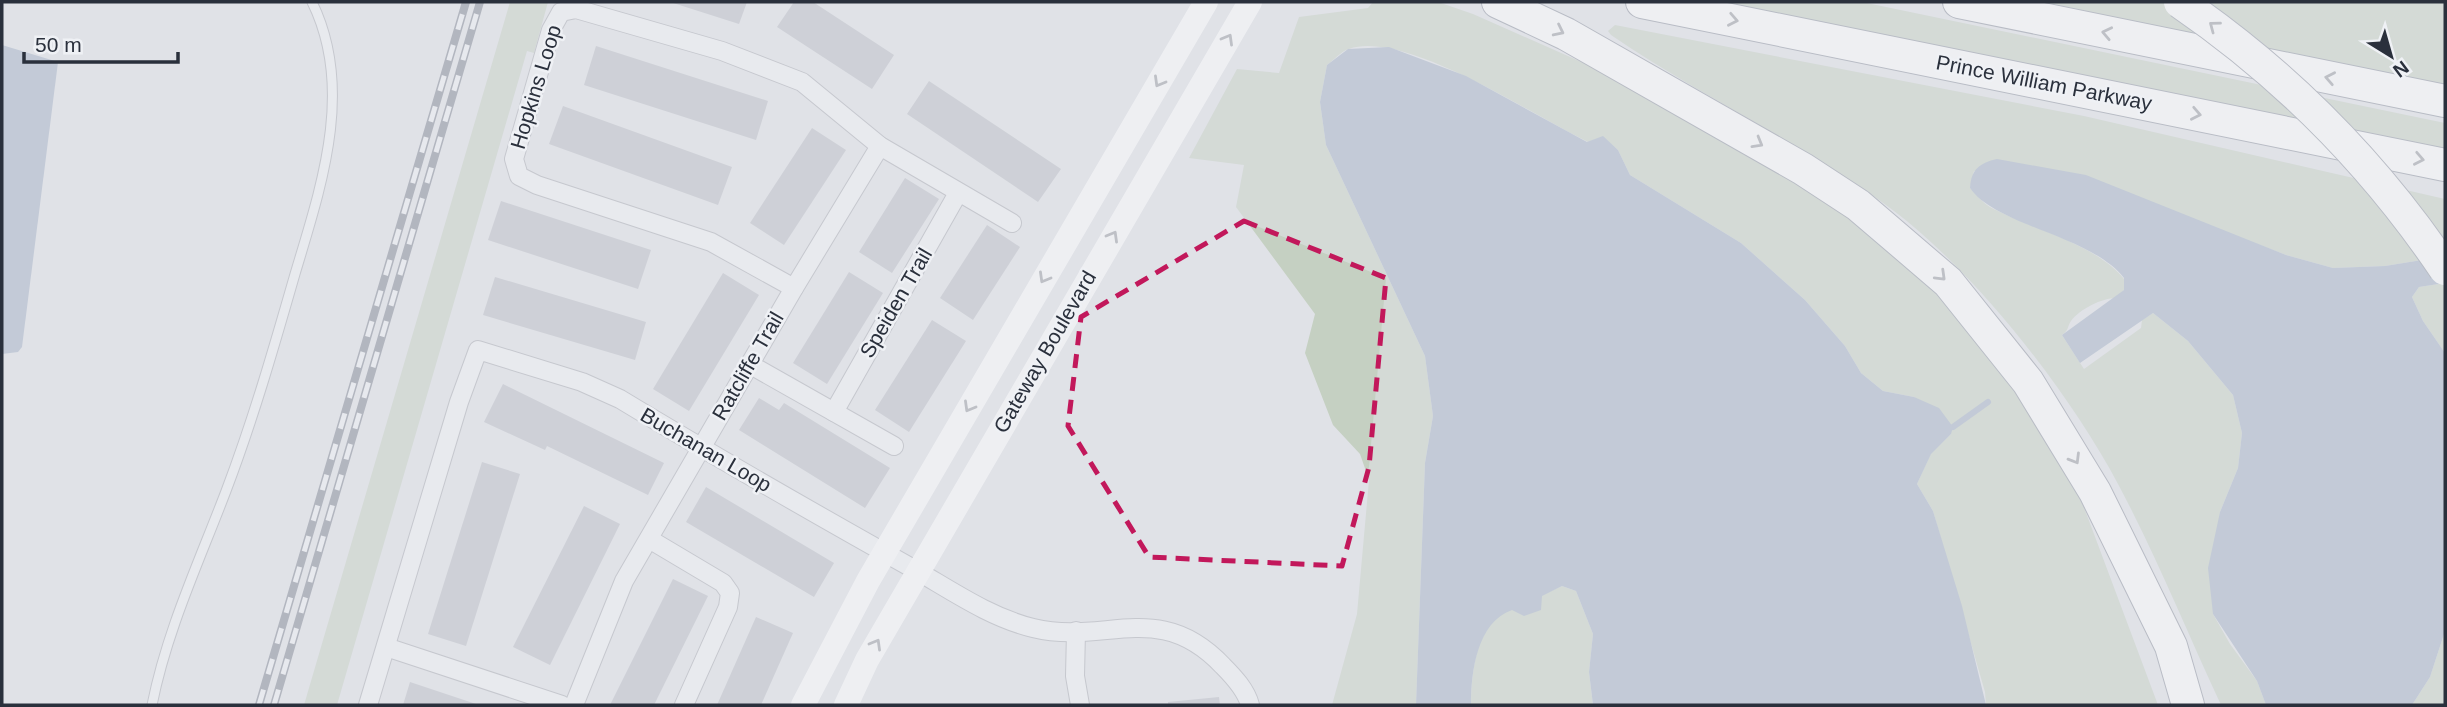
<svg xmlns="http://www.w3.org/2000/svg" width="2447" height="707" viewBox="0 0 2447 707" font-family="Helvetica,sans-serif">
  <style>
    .green { fill: #c5d0c2 }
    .water { fill: #9faec3 }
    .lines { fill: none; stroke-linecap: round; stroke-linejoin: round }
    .stream { stroke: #9faec3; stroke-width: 6 }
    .building { fill: #b8bbc3 }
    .lane-casing { stroke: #a6a9b0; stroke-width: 11 }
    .street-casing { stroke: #a6a9b0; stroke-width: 20 }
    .highway-casing { stroke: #898f9c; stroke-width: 34 }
    .lane { stroke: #f2f3f6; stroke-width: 9 }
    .street { stroke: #f2f3f6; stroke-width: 18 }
    .secondary { stroke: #fff; stroke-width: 24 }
    .highway { stroke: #fff; stroke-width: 32 }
    .rail-casing { stroke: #7b818f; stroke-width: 8 }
    .rail { stroke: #eff1f5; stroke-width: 5; stroke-dasharray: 16; stroke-linecap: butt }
    .highway-bridge-casing { stroke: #898f9c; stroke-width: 34; stroke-linecap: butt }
    .highway-bridge { stroke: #fff; stroke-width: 32 }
    .oneway { stroke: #94989e }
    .marked { fill: none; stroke: #c2185b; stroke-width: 5; stroke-dasharray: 14 9; stroke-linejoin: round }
    .labels { text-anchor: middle; stroke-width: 5; stroke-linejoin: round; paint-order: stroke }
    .street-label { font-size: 21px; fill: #2a303c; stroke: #eff1f5 }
  </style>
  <rect width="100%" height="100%" fill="#e0e2e7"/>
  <g class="green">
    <path d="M510,2H548L534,53L527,51L337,705H304Z"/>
    <path d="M1373,2H1438L1473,14L1586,64L1788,176L1862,222L1928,281L1994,350L2076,486L2158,705H1986L1985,692L1933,511L1917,484L1931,453L1951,434L1914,397L1883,391L1861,373L1845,346L1805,300L1741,243L1630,175L1618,150L1603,137L1588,142C1535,117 1405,29 1349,49C1341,51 1333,61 1327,65L1320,102L1326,145L1425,356L1433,416L1425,463L1416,705H1332L1357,614L1369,480L1360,454L1333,425L1305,353L1315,314L1236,207L1244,165L1189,158L1237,69L1279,73L1299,17L1368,8Z"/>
    <path d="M1721,2H1862L2445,123V151Z"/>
    <path d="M2043,2H2445V85L2431,83Z"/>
    <path d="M1615,25L2084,116L2445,199V264L2422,260L2385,266L2333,268L2286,255L2202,223L1974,171L1970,188C1976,194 1983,203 1990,207C2027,227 2098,245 2124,279V290L2116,298C2102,298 2080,309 2071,321C2067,327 2069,330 2062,335L2084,369L2141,328L2142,320L2153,313L2188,341L2233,395L2242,433L2238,468L2220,512L2213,614L2230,644L2257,681L2266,705H2221C2187,632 2156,555 2118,484C2069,392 1977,274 1894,211C1805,144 1703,98 1611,35L1608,31Z"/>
    <path d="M2445,283V353L2423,321L2412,297L2419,287Z"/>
    <path d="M1562,586L1576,591L1593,634L1589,672L1593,705H1471C1471,680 1475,633 1497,616C1506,608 1548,593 1562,586Z"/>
    <path d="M2445,631V705H2412L2430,677Z"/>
  </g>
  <g class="water">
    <path d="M2,45L58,62L22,347L18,352L2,354Z"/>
    <path d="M1389,47L1466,76L1587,142L1603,136L1618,150L1630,175L1741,243L1805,300L1845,346L1861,373L1883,391L1914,397L1939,408L1953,427L1951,434L1931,454L1917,484L1933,511L1962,606L1986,705H1593L1589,672L1593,634L1576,591L1562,586L1542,596L1541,610L1524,616L1512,610C1477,622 1471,672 1471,705H1416L1425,463L1433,416L1425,356L1326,145L1320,102L1327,65L1348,49Z"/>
    <path d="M1997,159L2086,175L2286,255L2333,268L2385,266L2422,260L2445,283L2419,287L2412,297L2423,321L2445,353V631L2430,677L2412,705H2266L2257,681L2213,614L2208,568L2220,512L2238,468L2242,433L2233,395L2188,341L2153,313L2080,363L2062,335L2124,290V278C2092,236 1996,226 1970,188C1971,169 1980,163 1997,159Z"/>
  </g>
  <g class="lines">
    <path class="stream" d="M1953,427L1988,402"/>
  </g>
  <g class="building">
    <path d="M670,2H747L739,24Z"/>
    <path d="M794,2H813L894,55L872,89L777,27Z"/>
    <path d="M596,46L768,101L756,140L584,85Z"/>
    <path d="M929,81L1061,169L1038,202L907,114Z"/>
    <path d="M563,106L732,167L718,205L549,144Z"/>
    <path d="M812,128L846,150L784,245L750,223Z"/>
    <path d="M905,178L939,199L892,273L859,252Z"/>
    <path d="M501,201L651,250L638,289L488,240Z"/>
    <path d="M987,225L1020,247L973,320L940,298Z"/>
    <path d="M849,272L883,293L827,384L793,363Z"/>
    <path d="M723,273L759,295L689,411L653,389Z"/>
    <path d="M495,277L646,322L635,360L483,315Z"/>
    <path d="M932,320L966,341L909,432L875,410Z"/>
    <path d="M503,384L664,463L648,495L547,446L545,450L484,422Z"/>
    <path d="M759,398L779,410L784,403L890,468L865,508L739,430Z"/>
    <path d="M482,462L520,474L466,646L428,634Z"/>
    <path d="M706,487L834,563L814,597L686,522Z"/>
    <path d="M584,506L620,524L550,665L513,647Z"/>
    <path d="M673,579L708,596L654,705H610Z"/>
    <path d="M756,617L793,633L761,705H717Z"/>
    <path d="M410,682L479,705H403Z"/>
    <path d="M1219,697L1220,705H1168V702Z"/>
  </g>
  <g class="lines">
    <g class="lane-casing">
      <path id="lane" d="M152,705C167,630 199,562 226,491C253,420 274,347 295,274C321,187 355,89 312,2"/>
    </g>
    <g class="street-casing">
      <g id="street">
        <path d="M794,288L711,242L537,185L519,176L514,159L551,30L561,12L576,9L722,51L802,82L880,146L1012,223"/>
        <path d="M749,364L894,446"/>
        <path d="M834,412L958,193"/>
        <path d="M649,539L723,583L730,593L728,607L684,705"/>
        <path d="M1076,631L1075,676L1080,705"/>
        <path d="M386,647L562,705"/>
        <path d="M368,705L459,402L478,350L582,382L620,399C719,459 819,516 919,572C955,593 992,618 1033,628C1105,646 1159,598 1223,666C1234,677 1246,690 1250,705"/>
        <path d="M574,705L624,581L794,288L880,146"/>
      </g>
    </g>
    <g class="highway-casing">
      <g id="highway">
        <path d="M1498,2L1566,34L1803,169L1858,205L1948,282L2028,382L2095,492L2171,646L2188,705"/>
        <path d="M1642,2L2445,165"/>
        <path d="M1959,2L2445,101"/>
      </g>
    </g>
    <use href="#lane" class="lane"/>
    <use href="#street" class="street"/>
    <g class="secondary">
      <path d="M803,705L868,581L1206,2"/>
      <path d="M846,705L867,660L1250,2"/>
    </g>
    <use href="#highway" class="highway"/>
    <g class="rail-casing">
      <g id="rail">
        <path d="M259,705L466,2"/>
        <path d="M274,705L480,2"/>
      </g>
    </g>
    <use href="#rail" class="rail"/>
    <g class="highway-bridge-casing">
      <path id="highway-bridge" d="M2180,2C2285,74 2374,164 2445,269"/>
    </g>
    <use href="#highway-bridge" class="highway-bridge"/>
  </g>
  <defs><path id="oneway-chevron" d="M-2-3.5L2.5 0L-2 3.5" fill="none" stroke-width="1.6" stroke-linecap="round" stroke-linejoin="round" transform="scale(1.75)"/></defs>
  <g class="oneway">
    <use href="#oneway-chevron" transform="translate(1733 20) rotate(11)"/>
    <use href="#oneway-chevron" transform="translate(2214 26) rotate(-143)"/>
    <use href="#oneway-chevron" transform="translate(1559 31) rotate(26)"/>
    <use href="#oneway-chevron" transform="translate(2107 33) rotate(-168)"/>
    <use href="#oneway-chevron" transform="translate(1228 39) rotate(-60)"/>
    <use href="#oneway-chevron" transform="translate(2330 78) rotate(-169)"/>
    <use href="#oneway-chevron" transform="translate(1159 82) rotate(120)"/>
    <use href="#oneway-chevron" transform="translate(2196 114) rotate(11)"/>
    <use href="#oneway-chevron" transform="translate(1758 143) rotate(30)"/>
    <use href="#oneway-chevron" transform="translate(2419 159) rotate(11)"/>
    <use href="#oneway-chevron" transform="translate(1113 236) rotate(-60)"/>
    <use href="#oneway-chevron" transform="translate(1941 276) rotate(44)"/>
    <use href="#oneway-chevron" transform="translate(1044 278) rotate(120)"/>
    <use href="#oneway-chevron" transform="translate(969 407) rotate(120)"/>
    <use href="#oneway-chevron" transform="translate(2075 459) rotate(59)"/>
    <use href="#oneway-chevron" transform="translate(876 644) rotate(-60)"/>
  </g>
  <path d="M0 0H2447V707H0ZM1244,221L1386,278L1369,467L1342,566L1149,557L1068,426L1081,317Z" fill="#e0e2e7" fill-opacity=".55" fill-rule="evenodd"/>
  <path class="marked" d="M1244,221L1386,278L1369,467L1342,566L1149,557L1068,426L1081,317Z"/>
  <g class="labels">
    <g class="street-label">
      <text transform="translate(2044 83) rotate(11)" y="7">Prince William Parkway</text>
      <text transform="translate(536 87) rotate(-73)" y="7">Hopkins Loop</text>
      <text transform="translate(896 303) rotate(-60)" y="7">Speiden Trail</text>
      <text transform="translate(1045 352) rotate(-60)" y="7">Gateway Boulevard</text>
      <text transform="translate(748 366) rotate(-60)" y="7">Ratcliffe Trail</text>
      <text transform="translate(706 450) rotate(30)" y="7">Buchanan Loop</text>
    </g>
  </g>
  <rect width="2447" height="707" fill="none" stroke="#2a303c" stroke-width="7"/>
  <g transform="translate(2391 56) rotate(143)" stroke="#eff1f5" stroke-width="5" paint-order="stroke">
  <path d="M0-5L12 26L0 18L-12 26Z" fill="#2a303c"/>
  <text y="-10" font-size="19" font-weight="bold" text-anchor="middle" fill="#2a303c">N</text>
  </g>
  <path d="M24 52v10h154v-10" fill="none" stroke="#2a303c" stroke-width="3.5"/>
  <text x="35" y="52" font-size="21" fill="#2a303c" stroke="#eff1f5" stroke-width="5" paint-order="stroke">50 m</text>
</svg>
